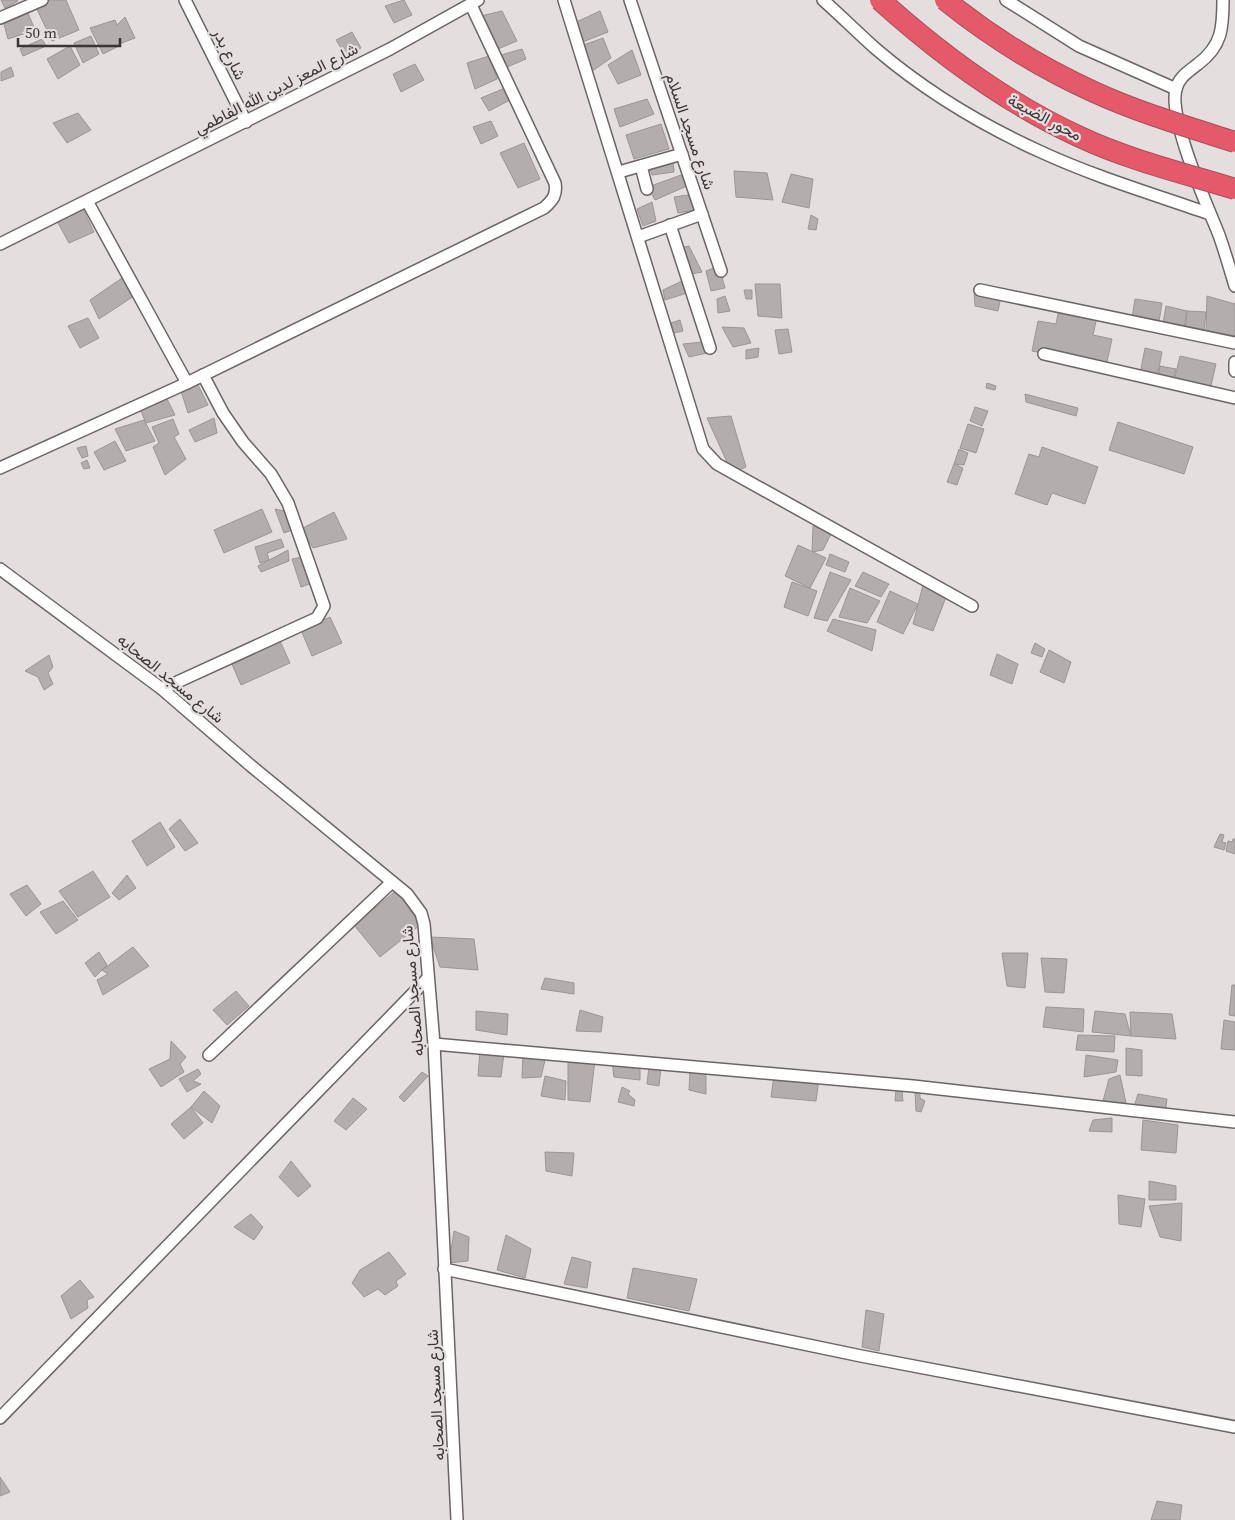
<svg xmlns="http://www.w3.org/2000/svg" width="1235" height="1520" viewBox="0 0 1235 1520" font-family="'Source Serif 4',Vazirmatn,serif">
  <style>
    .building { fill: #b4adad; stroke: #9b9595 }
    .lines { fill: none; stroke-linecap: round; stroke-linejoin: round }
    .minor-casing { stroke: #6c6565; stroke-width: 14 }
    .minor { stroke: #fff; stroke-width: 11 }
    .motorway-bridge-casing { stroke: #a94d58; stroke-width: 22; stroke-linecap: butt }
    .motorway-bridge { stroke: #e55a6a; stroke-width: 20 }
    .labels { text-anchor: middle; stroke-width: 4.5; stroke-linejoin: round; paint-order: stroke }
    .street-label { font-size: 16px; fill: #393636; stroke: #e5dede }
  </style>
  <rect width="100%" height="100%" fill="#e5dede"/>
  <g class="building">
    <path d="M1,0H17L18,1L5,8Z"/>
    <path d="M47,0H66L79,30L52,41L35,5Z"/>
    <path d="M404,0L412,15L394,23L385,6Z"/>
    <path d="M502,11L517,41L493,51L481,16Z"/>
    <path d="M600,11L608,32L580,43L574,23Z"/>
    <path d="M28,13L35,30L8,39L4,24Z"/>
    <path d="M125,17L135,38L119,44L117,47L103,54L90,28L115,20L117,25Z"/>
    <path d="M352,32L361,48L346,56L336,40Z"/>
    <path d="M91,36L99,54L83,63L74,43Z"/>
    <path d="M603,38L611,58L591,72L581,46Z"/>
    <path d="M42,39L46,46L23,56L20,49Z"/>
    <path d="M70,46L80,65L58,79L47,59Z"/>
    <path d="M522,49L526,59L505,68L501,55Z"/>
    <path d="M632,50L641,75L618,84L608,65Z"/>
    <path d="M489,56L497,79L475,89L467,63Z"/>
    <path d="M415,64L424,80L401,92L393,74Z"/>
    <path d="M11,67L14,76L1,81V72Z"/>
    <path d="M505,88L510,100L489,111L481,98Z"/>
    <path d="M647,99L654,114L620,127L614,109Z"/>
    <path d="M78,113L91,130L67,143L53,123Z"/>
    <path d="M491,121L498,136L481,144L473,127Z"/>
    <path d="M661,124L669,149L634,159L626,135Z"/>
    <path d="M524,143L540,179L518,188L500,153Z"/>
    <path d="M673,160L674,172L652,175L648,164Z"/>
    <path d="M734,171L767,173L773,200L736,197Z"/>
    <path d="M791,174L813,179L809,208L782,202Z"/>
    <path d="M681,175L687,186L655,200L648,187Z"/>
    <path d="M688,195L695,210L678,213L674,197Z"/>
    <path d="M652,202L656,221L643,226L637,209Z"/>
    <path d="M82,207L94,232L69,243L56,219Z"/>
    <path d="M811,215L818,219L816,230L808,229Z"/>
    <path d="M689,246L702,272L686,275L680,248Z"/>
    <path d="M719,266L725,288L711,291L706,271Z"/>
    <path d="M125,276L134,296L99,319L90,300Z"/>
    <path d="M684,280L687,293L665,300L663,290Z"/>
    <path d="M755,284H780L782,318L758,316Z"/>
    <path d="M974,289L1001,296L998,311L975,306Z"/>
    <path d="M744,290H752V299H746Z"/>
    <path d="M725,296L730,311L718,313L717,299Z"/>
    <path d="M1207,296L1235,304V336H1206Z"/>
    <path d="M1135,299L1162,303L1159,322L1132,318Z"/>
    <path d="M1166,306L1187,311L1184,328L1163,323Z"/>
    <path d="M1059,309L1097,317L1093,335L1112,339L1106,366L1032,351L1038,321L1056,324Z"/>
    <path d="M1187,311L1206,312L1204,332L1185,330Z"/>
    <path d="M88,318L99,338L80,348L68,326Z"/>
    <path d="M680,320L683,331L674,333L671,323Z"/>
    <path d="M722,327L744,328L751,343L733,347Z"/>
    <path d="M788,329L792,352L779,354L775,330Z"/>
    <path d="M702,342L707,353L689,357L683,344Z"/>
    <path d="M759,348L758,357L746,359V350Z"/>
    <path d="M1145,348L1162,352L1157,378L1140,374Z"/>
    <path d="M1180,356L1216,364L1210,390L1174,381Z"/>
    <path d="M1160,366L1176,369L1173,381L1158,378Z"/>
    <path d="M987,383L996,386L995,390L986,388Z"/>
    <path d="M198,385L208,405L188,413L181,391Z"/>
    <path d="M1025,394L1078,408L1076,416L1026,402Z"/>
    <path d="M165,395L175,415L146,423L138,404Z"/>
    <path d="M975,407L988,411L982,426L970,421Z"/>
    <path d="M731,416L746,467L732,473L707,418Z"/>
    <path d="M214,418L217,433L195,442L189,430Z"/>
    <path d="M173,419L179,434L174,437L186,459L165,475L153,447L159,443L152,427Z"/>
    <path d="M144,420L155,441L126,451L115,429Z"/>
    <path d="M1118,422L1193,447L1184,474L1109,450Z"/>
    <path d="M968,424L984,429L976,453L960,448Z"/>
    <path d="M115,441L126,461L104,470L94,452Z"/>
    <path d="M86,446L88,456L82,458L77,448Z"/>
    <path d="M1042,447L1098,467L1085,504L1052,493L1047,505L1015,494L1029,454L1039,457Z"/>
    <path d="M959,449L968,453L964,465L954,464Z"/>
    <path d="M87,460L90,468L84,469L81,463Z"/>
    <path d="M954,464L963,468L957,485L947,482Z"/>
    <path d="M262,509L272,532L224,553L214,530Z"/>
    <path d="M275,509L289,512L295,529L284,533Z"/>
    <path d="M334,512L347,539L313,548L301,529Z"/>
    <path d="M813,526L831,534L823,550L812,552Z"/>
    <path d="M281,539L284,547L267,553L269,560L260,563L255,547Z"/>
    <path d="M798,545L826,558L810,588L785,576Z"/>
    <path d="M288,550L289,561L261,572L258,566Z"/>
    <path d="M830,554L849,562L845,572L826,565Z"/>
    <path d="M303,557L312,583L301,587L292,559Z"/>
    <path d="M830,572L851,580L827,621L814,618Z"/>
    <path d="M863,572L889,584L881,597L855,586Z"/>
    <path d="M792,582L817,591L808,616L784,607Z"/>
    <path d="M923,585L948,592L933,631L913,624Z"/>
    <path d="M850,588L880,601L867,623L839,617Z"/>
    <path d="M890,591L918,604L903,634L877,622Z"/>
    <path d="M330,617L342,643L312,656L301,630Z"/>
    <path d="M833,619L876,630L872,651L827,631Z"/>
    <path d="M280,641L290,663L241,685L231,662Z"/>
    <path d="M1035,643L1045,649L1042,657L1031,653Z"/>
    <path d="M1049,650L1071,662L1064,683L1040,672Z"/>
    <path d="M997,654L1018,664L1012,684L990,675Z"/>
    <path d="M49,655L53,667L48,673L53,684L44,690L38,677L25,671Z"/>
    <path d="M180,819L198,843L185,851L169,829Z"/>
    <path d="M160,822L175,847L147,866L132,841Z"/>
    <path d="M1220,834L1224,835L1222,842L1226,843L1224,850L1214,847Z"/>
    <path d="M1233,839H1235V854L1226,851L1228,841L1232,842Z"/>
    <path d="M93,871L110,897L78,917L59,891Z"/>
    <path d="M127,875L136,888L119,900L112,893Z"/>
    <path d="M27,885L41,904L26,916L10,894Z"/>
    <path d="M397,890L420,925L380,957L354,925Z"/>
    <path d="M63,901L78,920L56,934L40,912Z"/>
    <path d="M430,937L474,939L478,970L440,967Z"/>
    <path d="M133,947L149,966L103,995L97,980L108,974L102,970Z"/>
    <path d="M99,952L107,965L95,977L85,963Z"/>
    <path d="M1002,953H1028L1025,988L1007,986Z"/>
    <path d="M1041,958L1067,959L1064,993L1045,992Z"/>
    <path d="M545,978L574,983V994L541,989Z"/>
    <path d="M1232,985H1235V1016L1229,1015Z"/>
    <path d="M236,991L249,1006L227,1025L213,1010Z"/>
    <path d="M1046,1007L1084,1009L1083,1032L1043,1027Z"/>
    <path d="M580,1010L603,1017L601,1032L576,1031Z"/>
    <path d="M476,1011L508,1014L507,1035L476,1030Z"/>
    <path d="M1095,1011L1125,1014L1131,1036L1092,1032Z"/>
    <path d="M1130,1012L1172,1014L1176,1039L1131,1036Z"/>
    <path d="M1224,1020L1235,1022V1050L1221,1049Z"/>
    <path d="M1078,1035L1115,1036L1114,1052L1076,1050Z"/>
    <path d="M171,1041L186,1057L180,1064L184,1072L161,1087L149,1069L170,1059Z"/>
    <path d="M1126,1048L1142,1050V1076L1126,1075Z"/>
    <path d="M480,1051L504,1053L501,1077L478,1076Z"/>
    <path d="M523,1054L546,1056L541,1077L522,1078Z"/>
    <path d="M1086,1055L1118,1060L1116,1072L1084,1077Z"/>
    <path d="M568,1059L595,1060L590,1102L568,1100Z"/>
    <path d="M612,1061L640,1066V1080L614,1077Z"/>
    <path d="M649,1066L661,1067L659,1086L647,1084Z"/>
    <path d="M198,1069L201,1074L193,1081L201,1084L187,1092L179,1079Z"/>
    <path d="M690,1070L706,1074V1094L689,1090Z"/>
    <path d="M422,1072L428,1076L404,1102L399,1097Z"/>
    <path d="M1120,1075L1126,1103L1103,1101L1109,1079Z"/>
    <path d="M545,1076L566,1081L565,1100L541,1096Z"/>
    <path d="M774,1076L819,1079L816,1101L771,1097Z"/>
    <path d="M622,1087L630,1091L628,1094L635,1100L634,1106L618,1102Z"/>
    <path d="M896,1090L902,1091L903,1101H895Z"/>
    <path d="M204,1091L220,1106L212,1123L191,1107Z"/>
    <path d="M915,1091L920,1092V1098L925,1101L921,1112L916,1111Z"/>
    <path d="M1138,1094L1167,1099L1165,1114L1134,1107Z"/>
    <path d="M353,1098L367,1109L346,1130L334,1121Z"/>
    <path d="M191,1107L203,1123L184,1139L171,1124Z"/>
    <path d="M1112,1118V1132L1089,1131L1093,1120Z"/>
    <path d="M1143,1120L1178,1125L1176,1153L1141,1150Z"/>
    <path d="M545,1152L574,1153L572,1176L546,1171Z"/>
    <path d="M291,1161L311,1186L298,1197L279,1177Z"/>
    <path d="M1149,1181L1176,1186V1200H1149Z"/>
    <path d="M1118,1195L1145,1199L1141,1227L1119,1224Z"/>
    <path d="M1182,1203L1181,1241L1160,1237L1149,1206Z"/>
    <path d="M251,1214L263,1227L254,1240L234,1227Z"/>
    <path d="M454,1231L469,1237L468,1261L449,1263Z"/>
    <path d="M506,1235L531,1249L525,1278L497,1270Z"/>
    <path d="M389,1252L406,1274L396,1281L398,1286L385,1295L378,1289L364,1297L352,1283L360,1270Z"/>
    <path d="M572,1257L591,1262L587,1288L564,1284Z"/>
    <path d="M633,1268L697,1279L689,1311L627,1298Z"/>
    <path d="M80,1280L94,1297L87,1300L88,1308L71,1319L61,1296Z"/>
    <path d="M866,1310L884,1314L879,1351L862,1347Z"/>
    <path d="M0,1477L10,1492L0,1496Z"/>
    <path d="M1157,1501L1182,1505L1180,1520H1151Z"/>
  </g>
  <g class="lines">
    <g class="minor-casing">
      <g id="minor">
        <path d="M185,0L246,122"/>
        <path d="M564,0L703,449L717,464L972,606"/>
        <path d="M630,0L721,271"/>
        <path d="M823,0C841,16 858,33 876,49C924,90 982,125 1039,151C1095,177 1153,194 1210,214"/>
        <path d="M1006,0L1079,46L1176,89"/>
        <path d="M1223,0C1223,28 1222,46 1198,64C1188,72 1179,77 1176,89C1168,118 1207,205 1219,235C1225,252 1230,269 1235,286"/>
        <path d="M0,18L42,0"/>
        <path d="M641,166L647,189"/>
        <path d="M619,172L682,154"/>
        <path d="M87,201L187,383"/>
        <path d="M670,225L710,348"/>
        <path d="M638,237L702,214"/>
        <path d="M0,244L390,49L478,0"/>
        <path d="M980,290L1235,343"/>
        <path d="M1044,354L1235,398"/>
        <path d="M1235,362V371"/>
        <path d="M0,468L187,383L544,208C553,200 557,195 555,183L471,5"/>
        <path d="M0,569L162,689L250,765L407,894L421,913L424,924L434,1044L457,1520"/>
        <path d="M162,689L317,618L324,606L288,503L271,474L243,442L223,413L203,375"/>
        <path d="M434,1044L913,1086L1235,1122"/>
        <path d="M209,1055L392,882"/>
        <path d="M444,1269L861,1356L1235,1427"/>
        <path d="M0,1418L428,978"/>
      </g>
    </g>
    <use href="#minor" class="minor"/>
    <g class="motorway-bridge-casing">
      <g id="motorway-bridge">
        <path d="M880,0C941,55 1006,103 1080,137C1129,160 1183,173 1235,189"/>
        <path d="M945,0C991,37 1041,68 1094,92C1140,113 1188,127 1235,142"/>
      </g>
    </g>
    <use href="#motorway-bridge" class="motorway-bridge"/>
  </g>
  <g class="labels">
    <g class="street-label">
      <text transform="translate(230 54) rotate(64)" y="6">شارع بدر</text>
      <text transform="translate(276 88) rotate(-27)" y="6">شارع المعز لدين الله الفاطمي</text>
      <text transform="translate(1045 117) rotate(28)" y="6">محور الضبعة</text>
      <text transform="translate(691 131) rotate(71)" y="6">شارع مسجد السلام</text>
      <text transform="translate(171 678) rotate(39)" y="6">شارع مسجد الصحابه</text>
      <text transform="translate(412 991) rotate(-95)" y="6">شارع مسجد الصحابه</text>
      <text transform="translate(435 1395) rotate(-93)" y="6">شارع مسجد الصحابه</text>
    </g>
  </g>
  <path d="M18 38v8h102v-8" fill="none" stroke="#393636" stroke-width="2.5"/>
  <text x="25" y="38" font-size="15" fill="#393636" stroke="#e5dede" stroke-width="4" paint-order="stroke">50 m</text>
</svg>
